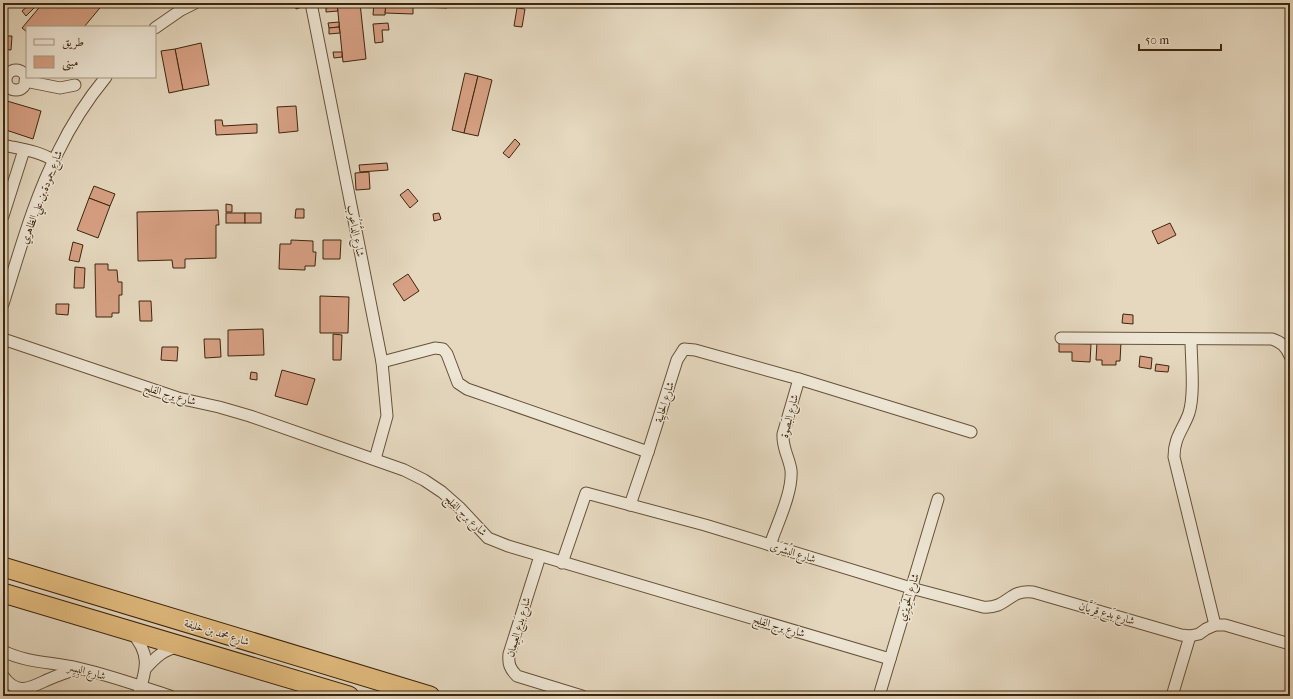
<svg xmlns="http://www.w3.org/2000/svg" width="1293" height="699" viewBox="0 0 1293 699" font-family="'IM FELL French Canon',Amiri,serif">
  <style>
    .building { fill: #d7a084; stroke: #3d260c }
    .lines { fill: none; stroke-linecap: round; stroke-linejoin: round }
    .street-casing { stroke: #675239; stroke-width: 13 }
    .highway-casing { stroke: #3d260c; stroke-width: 21 }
    .street { stroke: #eee6d5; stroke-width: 11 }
    .highway { stroke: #e2bc80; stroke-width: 19 }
    .labels { text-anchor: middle; stroke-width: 3; stroke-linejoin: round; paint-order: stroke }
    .street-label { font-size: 11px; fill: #3d260c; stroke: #eee6d5 }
  </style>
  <rect width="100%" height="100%" fill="#e5d8bf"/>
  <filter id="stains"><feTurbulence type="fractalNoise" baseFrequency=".005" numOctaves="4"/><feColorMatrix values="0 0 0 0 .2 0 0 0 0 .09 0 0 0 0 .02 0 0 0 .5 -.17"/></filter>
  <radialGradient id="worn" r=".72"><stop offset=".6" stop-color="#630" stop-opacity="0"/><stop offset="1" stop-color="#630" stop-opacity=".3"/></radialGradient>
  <g class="building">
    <path d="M31,3H39L26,16L22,11Z"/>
    <path d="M43,3H104L84,27H27V32L22,28Z"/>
    <path d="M294,3H304L305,6L296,9Z"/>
    <path d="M337,3H360L366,59L343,62Z"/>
    <path d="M374,3H386L385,15H373Z"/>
    <path d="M386,3H413V14L385,13Z"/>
    <path d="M422,3H447V8L422,7Z"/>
    <path d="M337,6L338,11L326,12V8Z"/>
    <path d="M517,8L525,9L522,27L514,26Z"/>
    <path d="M339,22V27L329,28L328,23Z"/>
    <path d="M388,23L389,30H382L383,42L375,43L373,24Z"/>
    <path d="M339,27L340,33L329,34V28Z"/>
    <path d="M3,36H12L11,50L3,49Z"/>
    <path d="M201,43L209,85L183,90L175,49Z"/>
    <path d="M175,49L183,90L169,93L161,51Z"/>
    <path d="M333,52H342V57L334,58Z"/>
    <path d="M465,73L478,76L464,133L452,130Z"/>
    <path d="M478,76L492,80L478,136L464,133Z"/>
    <path d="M7,101L41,111L33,139L3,129V113Z"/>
    <path d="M296,106L298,131L279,133L277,107Z"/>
    <path d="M215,120H222L223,126L257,124V133L216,135Z"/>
    <path d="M515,139L520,144L509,158L503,153Z"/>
    <path d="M387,163L388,170L360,172L359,165Z"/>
    <path d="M369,172L370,189L356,190L355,173Z"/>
    <path d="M94,186L115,194L110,206L89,198Z"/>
    <path d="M408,189L418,201L410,208L400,195Z"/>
    <path d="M89,198L110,206L98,238L77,230Z"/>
    <path d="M226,204L232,205V212H226Z"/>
    <path d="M296,209H304V218H295Z"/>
    <path d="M218,210L219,225H216V258L185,259V268H173L172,260L138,261L137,212Z"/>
    <rect x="226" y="213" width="19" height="10"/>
    <rect x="245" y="213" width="16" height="10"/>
    <path d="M439,213L441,219L434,221L433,214Z"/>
    <path d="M1170,223L1176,235L1158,244L1152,231Z"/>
    <path d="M291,240L313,241V252H316L315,266H305V270L279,269L280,244H291Z"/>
    <path d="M323,240H341L340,259H323Z"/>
    <path d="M73,242L83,245L79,262L69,260Z"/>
    <path d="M95,264H108V270H117L118,282H122V295H119V313H112V317H96Z"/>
    <path d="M75,267L85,268L84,288H74Z"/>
    <path d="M408,274L419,291L404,301L393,284Z"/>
    <path d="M320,296L349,297L348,333H320Z"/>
    <path d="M139,301H151L152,321H140Z"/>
    <path d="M56,304H69L68,315L56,314Z"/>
    <path d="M1123,314L1133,315V324L1122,323Z"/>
    <path d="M263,329L264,355L228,356V330Z"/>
    <path d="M333,334L342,335L341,360H333Z"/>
    <path d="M204,339H220L221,357L205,358Z"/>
    <path d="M1097,342H1121L1120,361H1116V365H1102V360H1096Z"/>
    <path d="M1059,343L1091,344L1090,362L1072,361V352H1059Z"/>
    <path d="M162,347H178L177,361L161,360Z"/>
    <path d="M1140,356L1152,358L1151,369L1139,367Z"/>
    <path d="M1156,364L1169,366L1168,372L1155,371Z"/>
    <path d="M282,370L315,379L307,405L275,396Z"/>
    <path d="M251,372L257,373V380L250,379Z"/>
  </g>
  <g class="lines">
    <g class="street-casing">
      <g id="street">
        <path d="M311,3L382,362L387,416L375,459"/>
        <path d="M155,28L181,10L195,3"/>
        <circle cx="16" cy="80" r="10"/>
        <path d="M25,81L60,88L75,85"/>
        <path d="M3,145C20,149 40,151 54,161"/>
        <path d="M3,216L24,150"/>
        <path d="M3,304C19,254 34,198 58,152C71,125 87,100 106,77"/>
        <path d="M1061,338L1272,339C1281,342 1286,346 1290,356"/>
        <path d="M3,339L178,398L219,407L250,416L404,470L424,480L442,492L459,507L488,538L508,546L890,659"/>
        <path d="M1191,339C1191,360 1195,393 1189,413C1183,430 1174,437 1174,457L1215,625"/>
        <path d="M382,362L435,348L443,349L447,354L458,383L467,389L648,452L677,360L684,349L695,350L799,379L971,432"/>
        <path d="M630,505L648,452"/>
        <path d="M770,545C777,524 793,492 791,470C789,457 782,448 783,434L799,379"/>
        <path d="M540,556L509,654C508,664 510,669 517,676L582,696"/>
        <path d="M562,563L586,493L705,525L911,588L983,607C1008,609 1008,589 1033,592L1181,635L1190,636L1199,634L1206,629L1215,625H1225L1290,644"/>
        <path d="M131,632C152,654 146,670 138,696"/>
        <path d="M3,651C27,663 53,662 78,668C109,675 140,686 170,696"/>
        <path d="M146,668C155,658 164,649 178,647"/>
        <path d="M3,676C17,696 30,688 47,680C54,677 61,674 68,672L71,667"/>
        <path d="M879,696L938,499"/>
        <path d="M1172,696L1190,636"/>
      </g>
    </g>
    <g class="highway-casing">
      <g id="highway">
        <path d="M3,567L430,696"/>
        <path d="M3,593L349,696"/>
      </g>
    </g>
    <use href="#street" class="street"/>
    <use href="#highway" class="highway"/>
  </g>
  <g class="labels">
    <g class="street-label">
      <text transform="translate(41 197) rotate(-69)" y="4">شارع حمودة بن علي الظاهري</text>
      <text transform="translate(356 231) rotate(79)" y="4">شارع الدَّاعُوب</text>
      <text transform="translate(170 394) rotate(16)" y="4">شارع برج الفلج</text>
      <text transform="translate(664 402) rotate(-73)" y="4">شارع الحابِية</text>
      <text transform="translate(789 416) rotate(-76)" y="4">شارع البَصوة</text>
      <text transform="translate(466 515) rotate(44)" y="4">شارع برج الفلج</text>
      <text transform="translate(793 552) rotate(17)" y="4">شارع البُشرَى</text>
      <text transform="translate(908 597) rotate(-73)" y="4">شارع الحِوَيزِي</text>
      <text transform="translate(1107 613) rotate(16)" y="4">شارع بَدع قِرَيَّان</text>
      <text transform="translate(779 626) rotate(16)" y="4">شارع برج الفلج</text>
      <text transform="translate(518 627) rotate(-74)" y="4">شارع بَدع العِيمان</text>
      <text transform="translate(217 632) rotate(17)" y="4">شارع محمد بن خليفة</text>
      <text transform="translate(87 671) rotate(15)" y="4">شارع البِسِر</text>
    </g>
  </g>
  <rect width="1293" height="699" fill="none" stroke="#e5d8bf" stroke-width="16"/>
  <rect x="4" y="4" width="1285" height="691" fill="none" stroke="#3d260c" stroke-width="2"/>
  <rect x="8" y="8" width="1277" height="683" fill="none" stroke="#3d260c"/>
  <rect x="26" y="26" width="130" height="52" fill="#eee6d5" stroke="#a79985"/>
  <rect x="34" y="39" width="20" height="6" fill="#eee6d5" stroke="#a79985"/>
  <text x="62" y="46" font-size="12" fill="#3d260c">طريق</text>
  <rect x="34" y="56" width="20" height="12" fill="#d7a084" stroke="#a79985"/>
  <text x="62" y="66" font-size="12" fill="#3d260c">مبنى</text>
  <path d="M1139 44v6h82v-6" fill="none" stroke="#3d260c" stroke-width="2"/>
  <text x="1145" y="44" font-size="12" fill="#3d260c" stroke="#eee6d5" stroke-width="3" paint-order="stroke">50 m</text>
  <rect width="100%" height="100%" filter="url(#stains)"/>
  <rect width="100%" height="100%" fill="url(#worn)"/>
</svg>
